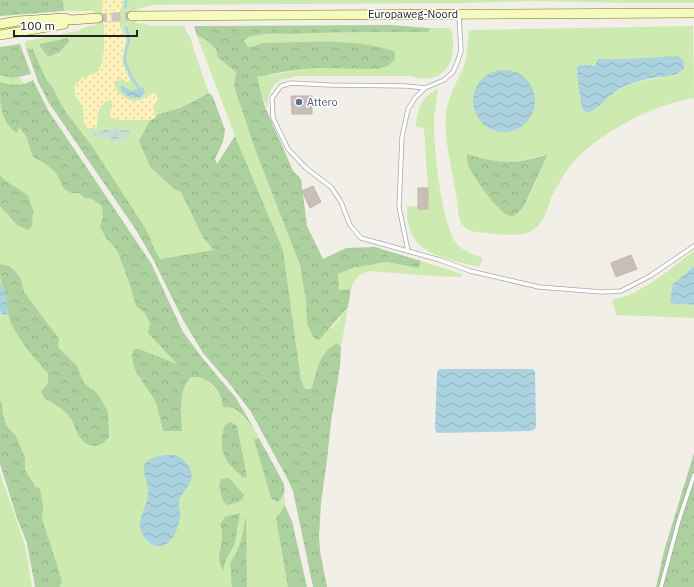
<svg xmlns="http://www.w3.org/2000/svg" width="694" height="587" viewBox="0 0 694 587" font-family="'IBM Plex Sans',sans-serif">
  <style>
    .grass { fill: #cdebb0; fill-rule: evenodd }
    .forest { fill: url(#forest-crowns) }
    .wetland { fill: url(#wetland-marsh) }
    .sand { fill: url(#sand-dots) }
    .water { fill: url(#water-waves) }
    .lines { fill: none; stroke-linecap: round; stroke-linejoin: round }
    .stream { stroke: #aad3df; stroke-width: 2.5 }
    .building { fill: #c7bfb8; stroke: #c4b6ab }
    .secondary-tunnel { stroke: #c8c6c1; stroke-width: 9; stroke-dasharray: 9 4.5; stroke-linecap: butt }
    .lane-casing { stroke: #a9a9a9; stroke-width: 5 }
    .secondary-casing { stroke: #707d05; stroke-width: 10 }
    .lane { stroke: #fff; stroke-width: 3.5 }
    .secondary { stroke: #f7fabf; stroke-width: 9 }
    .service-dot { fill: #5c6f8a; stroke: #fff; stroke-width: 1.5 }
    .labels { text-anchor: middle; stroke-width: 3; stroke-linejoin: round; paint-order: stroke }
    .street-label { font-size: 11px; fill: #222; stroke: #fff }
    .service-label { font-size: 11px; fill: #4e5e75; stroke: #fff; text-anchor: start }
  </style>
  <defs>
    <pattern id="forest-crowns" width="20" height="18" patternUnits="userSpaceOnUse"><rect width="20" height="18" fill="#add19e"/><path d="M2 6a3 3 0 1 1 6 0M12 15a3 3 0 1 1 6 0" fill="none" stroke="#95b388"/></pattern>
    <pattern id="wetland-marsh" width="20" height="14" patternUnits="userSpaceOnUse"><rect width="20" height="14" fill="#c6e0d4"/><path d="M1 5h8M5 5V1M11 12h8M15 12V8" fill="none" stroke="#aac0b6"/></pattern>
    <pattern id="sand-dots" width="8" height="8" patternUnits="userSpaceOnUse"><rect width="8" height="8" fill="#fff1ba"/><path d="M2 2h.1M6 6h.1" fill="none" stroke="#dacea0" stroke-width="1.8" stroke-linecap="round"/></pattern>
    <pattern id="water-waves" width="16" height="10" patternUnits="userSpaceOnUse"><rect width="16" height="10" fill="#aad3df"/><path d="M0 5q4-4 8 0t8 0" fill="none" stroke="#92b5bf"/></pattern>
  </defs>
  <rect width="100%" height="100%" fill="#f2efe9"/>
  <g class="grass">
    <path d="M63,0H104L102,4C103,25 109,55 97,73L89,75L75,95L83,107L84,113L97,120C96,111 102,103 110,99L113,103L110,116L119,120L139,119L150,120L139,141L150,167L174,189L181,192L203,238L215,251L160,259L152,244L151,239L92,146L68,115L60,102L53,88L45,77L33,49L26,48L25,44L26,41L77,31L89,26H94L97,23V15L93,11H64ZM118,127L122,128L126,131L128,130L124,139L116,143L92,129L100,131Z"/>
    <path d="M124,0H694V3H625L539,1L465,3L152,5L137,9L135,19L138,24L142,23L151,26H185L187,34L190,36L196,56L209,93L180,108L156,115C153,110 152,108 154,103L151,94C142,102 128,104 119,93C116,90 114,87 114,82L120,78L127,82L130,79L127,76L122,62L126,39L120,27V10Z"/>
    <path d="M693,26L694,98C653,104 585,139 564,175C560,182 556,188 552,196C548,206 545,220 536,228C523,238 504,235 489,233C479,232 469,234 462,224C457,216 458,203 456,195C452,169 442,133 447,108C450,93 458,80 464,66C467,57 468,40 469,30ZM678,56L684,65C683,70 681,72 677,74L629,84L618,90L592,111L583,109L580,88L576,71L595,66L597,61L643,58ZM548,154L529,197L520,212L467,155C475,156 483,160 492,161C511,165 529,159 548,154Z"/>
    <path d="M429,28H450C453,32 453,37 453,43C455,70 436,85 411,76H296C293,78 287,78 283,79C270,85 268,96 267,109L256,77L315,68H343L369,45L316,43H262L254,46L248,47L244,40C256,32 277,34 292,34C337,32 382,32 428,32L430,30Z"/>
    <path d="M197,36L205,39L216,49L218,58L236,72L234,87L256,152L300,265L306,301L307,324L332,328L348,307L341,348L337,344C317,355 317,369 311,389H305L301,380L283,250L235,136Z"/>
    <path d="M3,49L44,117L163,292L208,382C214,387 218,391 222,398C224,401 223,404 225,407C228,408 232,407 235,408C245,414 254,428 259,438H255L282,499L285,493L284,484L285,506L284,509L300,587H46L0,439V50Z"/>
    <path d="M437,89H438C437,98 435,108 434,117C433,143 441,226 458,245C465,252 474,255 483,258L479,267C451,260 413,256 408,222C407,217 407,211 407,206L429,207L424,128L416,127C416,111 422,97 437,89Z"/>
    <path d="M694,251V266L684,274L670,303L694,305V318L616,315L612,300C643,294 669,269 694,251Z"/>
    <path d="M421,261L462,274L461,277L433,276L370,271C359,273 354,279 351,289L339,290L338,274L353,268L386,262L419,268Z"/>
    <path d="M0,473L25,545L32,587H0Z"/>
  </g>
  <g class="forest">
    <path d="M0,0H63L64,11L0,16Z"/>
    <path d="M390,25L429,28L430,30L428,32C383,32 337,32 292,34C277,34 256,32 244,40L248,47L254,46L262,43C303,43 356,37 395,52V59L388,66L378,69L315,68L282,72L257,77L265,107L285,152L293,171L301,179L307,226L323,259L346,248L375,247L421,261L419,268L386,262L353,268L338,274L339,290L351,289L348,307L319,340L314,338L307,324L306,301L300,265L256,152L234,87L236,72L218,58L216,49L205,39L197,36L194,26Z"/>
    <path d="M68,38L69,41L60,52L48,57L40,46V44Z"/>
    <path d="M20,44L31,74L13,78L0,75V47Z"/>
    <path d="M26,48L33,49L45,77L53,88L60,102L68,115L92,146L142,223L151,239L152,244L160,259L214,250L203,238L181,192L174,189L150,167L139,141L150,120L155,118L156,115L180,108L209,93L213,97L225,130L223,142L215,159L217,164L235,136L283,250L301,380L305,389H311C318,369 317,355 337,343L341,348L340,366L331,422L327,460L321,503L319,537L320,551L327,587H313L293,491L288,480L251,412L229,383L203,353L183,320L154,261L136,230L49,103L38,82Z"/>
    <path d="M33,80L48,110L151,263L183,332L204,360L236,398L255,430L244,416L234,408L223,407C223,396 215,384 204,379C201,377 195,377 191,377C178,390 181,413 182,431H163C161,422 159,412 156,403C149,386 126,369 134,349H139L177,364L148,333L150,323L144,312L136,306L129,282L117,250L106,238L100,227L103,217L102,206L92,199L85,198L79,193H71L64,189L57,174L46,164L33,157L26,136L19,127L17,133C0,122 0,102 0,82C12,86 22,86 33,80Z"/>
    <path d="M467,154C499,164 516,165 548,154L525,204C522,209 518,215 511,216C500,216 474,177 469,167C467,163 467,159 467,154Z"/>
    <path d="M0,175L6,181L28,195L33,211L32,226L28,230L17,225L0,206Z"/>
    <path d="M0,264L9,266L16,272L21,279L24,292L59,339L58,347L77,366L84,383L98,394L106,408L108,412L109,437C100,449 87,449 79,436C75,431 75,424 71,419C65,409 54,404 44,398L41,391L48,384V373C36,361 11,331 8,314C7,307 7,299 6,292C0,284 0,274 0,264Z"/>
    <path d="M0,401L2,404L3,414L6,425L15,435L19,443L25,458V470L35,486L40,489L43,506L42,518L62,581L60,587H35L27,543L17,518L0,464Z"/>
    <path d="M231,422L237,426L247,477L243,478C238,472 229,466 226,459C220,449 221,435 225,425Z"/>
    <path d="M259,438L284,484C285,493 284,497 277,502L271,498L254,439Z"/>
    <path d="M694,453V587H656L664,551Z"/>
    <path d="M229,478L244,495C243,502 233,504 227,505L223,501L219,485L221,479Z"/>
    <path d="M285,506L292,521L307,587H288L276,518Z"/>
    <path d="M240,513C238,523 237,533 235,542C231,555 224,557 224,571C214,557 223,549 222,534C222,530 221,527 220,524L225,517Z"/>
    <path d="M246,515L247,587H232L230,563C241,548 243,533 246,515Z"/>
  </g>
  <path class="wetland" d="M118,127L122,128L126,131L130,129L131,130C130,140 114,147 108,138C102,139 93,136 90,131L92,129L100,131Z"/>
  <path class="sand" d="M104,0H124L120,10V27L126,39L122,62L130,82V83L120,78L114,82C114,86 116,89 119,93C125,100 136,104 145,99C149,97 150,93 155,93L158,99L153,107L156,115L155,118C147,121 120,120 111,118L110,116L113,103L110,99C97,106 98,114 97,126L93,128H87C82,123 85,113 83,107C79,98 75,96 74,86L82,78L97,73C110,55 103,25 102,4Z"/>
  <g class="water">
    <path d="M678,56L683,60L684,69L677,74C658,78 636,79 619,89C608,96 599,109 587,113C584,111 584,111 582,108C581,104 576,70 577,67L580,65L595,66L598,59H624Z"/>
    <circle cx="504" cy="101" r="31"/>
    <path d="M122,86L132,91L143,87L145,92C139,103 125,98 120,88Z"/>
    <path d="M694,266V305L670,303L673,284Z"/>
    <path d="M0,283L6,292L8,314L4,315L0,312Z"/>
    <path d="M441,369H532L535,371L536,427L534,430L530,431L438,433L436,432L435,427L437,373L438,370Z"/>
    <path d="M165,455C169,455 173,454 177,456C186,459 194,471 191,480C189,488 181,493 179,501C178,506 181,511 180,516C179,528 172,546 159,546C153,546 149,543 146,539C133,523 145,512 148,496C151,477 128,461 165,455Z"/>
  </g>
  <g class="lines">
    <g class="stream">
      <path d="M125,8L126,0"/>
      <path d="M126,27L127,29L129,42L126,49L125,62L132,78L139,88"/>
    </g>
  </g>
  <g class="building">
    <path d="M291,96H312V114H292Z"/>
    <path d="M313,186L321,202L310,208L302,191Z"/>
    <rect x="418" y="188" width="10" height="21"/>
    <path d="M631,255L637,269L616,277L611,263Z"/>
  </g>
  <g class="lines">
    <path class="secondary-tunnel" d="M98,18L132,16"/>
    <g class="lane-casing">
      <g id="lane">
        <path d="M425,88L406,86L329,85L291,83L281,86L272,98L273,118L288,149L306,168L331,187L341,202L350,225L361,238L440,260L470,271L539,287L602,292L621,291L650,276L694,246"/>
        <path d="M408,251L399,207L402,137L408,109L415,98L425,88L444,80L453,72L457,63L461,51L459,16"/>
        <path d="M661,587L679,520L694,475"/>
      </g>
    </g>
    <g class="secondary-casing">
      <g id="secondary">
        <path d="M132,16L694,13"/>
        <path d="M0,24L18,21L65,18L71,20L98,18"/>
        <path d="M0,35L64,24"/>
      </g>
    </g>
    <use href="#lane" class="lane"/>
    <use href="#secondary" class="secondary"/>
  </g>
  <circle class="service-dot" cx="299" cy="102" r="4"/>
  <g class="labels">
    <g class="street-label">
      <text x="413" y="18">Europaweg-Noord</text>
    </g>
    <g class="service-label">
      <text x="307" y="106">Attero</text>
    </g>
  </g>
  <path d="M14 30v6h123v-6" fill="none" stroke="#222222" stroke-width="2"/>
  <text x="20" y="30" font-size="12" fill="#222222" stroke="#ffffff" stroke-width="3" paint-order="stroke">100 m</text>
</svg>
